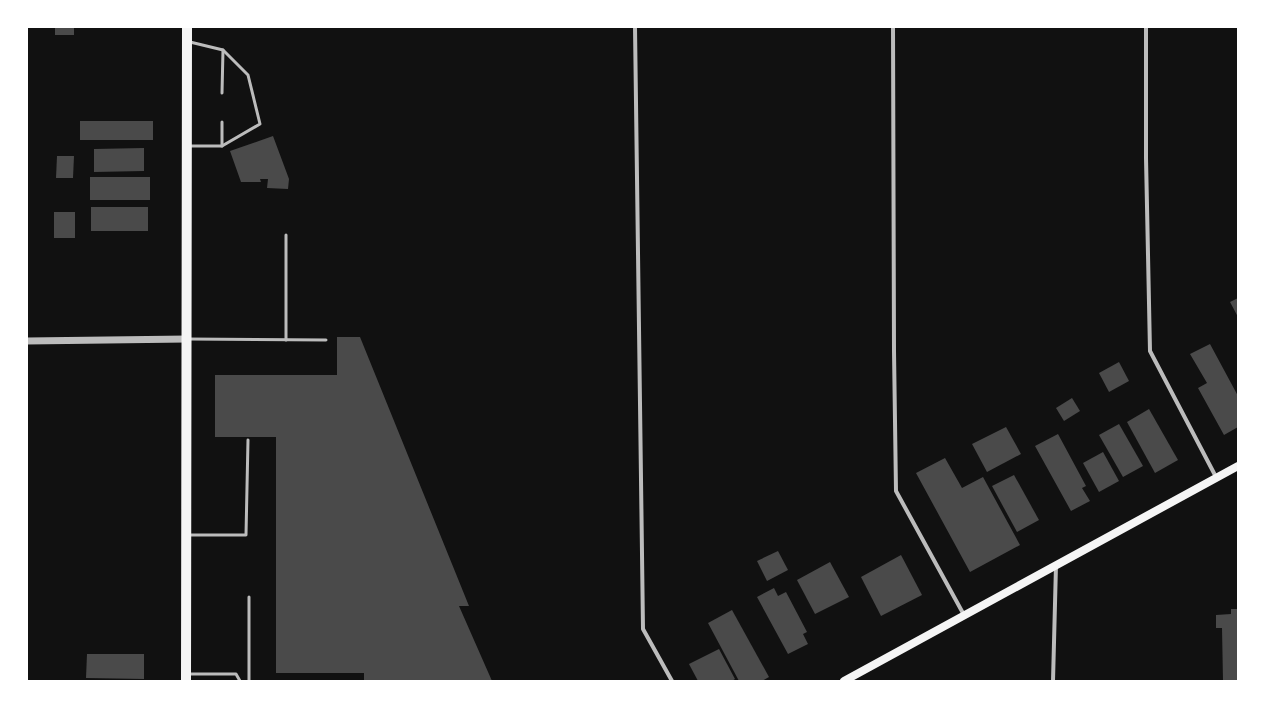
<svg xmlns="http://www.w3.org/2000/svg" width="1265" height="708" viewBox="0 0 1265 708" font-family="'DM Sans',sans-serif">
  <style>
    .building { fill: #4a4a4a }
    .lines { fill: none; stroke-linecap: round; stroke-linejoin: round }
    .service { stroke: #bcbcbc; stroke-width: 3 }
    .minor { stroke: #bcbcbc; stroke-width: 4 }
    .tertiary { stroke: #bcbcbc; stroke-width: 7 }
    .secondary { stroke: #f5f5f5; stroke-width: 8 }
    .primary { stroke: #f5f5f5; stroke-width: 10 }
  </style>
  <rect width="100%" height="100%" fill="#111"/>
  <g class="building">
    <rect x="55" y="27" width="19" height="8"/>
    <rect x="80" y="121" width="73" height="19"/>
    <path d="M273,136L289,179L288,189L267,188L268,179H260L261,182H241L230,151Z"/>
    <path d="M144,148V171L94,172V149Z"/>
    <path d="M57,156H74L73,178H56Z"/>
    <rect x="90" y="177" width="60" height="23"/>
    <rect x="91" y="207" width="57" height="24"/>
    <rect x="54" y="212" width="21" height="26"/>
    <path d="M1238,298V317L1230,302Z"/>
    <path d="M337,337H360L469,606H459L492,681H364V673H276V437H215V375H337Z"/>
    <path d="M1210,344L1238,396V427L1224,435L1198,388L1207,383L1190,354Z"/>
    <path d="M1119,362L1129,381L1109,392L1099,373Z"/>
    <path d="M1072,398L1080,411L1064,421L1056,408Z"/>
    <path d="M1149,409L1178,460L1155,473L1127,422Z"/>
    <path d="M1119,424L1143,466L1123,477L1099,435Z"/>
    <path d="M1006,427L1021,454L987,472L972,444Z"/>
    <path d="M1058,434L1086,486L1082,488L1090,501L1071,511L1035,446Z"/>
    <path d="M1103,452L1119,481L1099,492L1083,463Z"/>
    <path d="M945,458L962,488L983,477L1020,545L970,572L916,473Z"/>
    <path d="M1014,475L1039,520L1017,532L992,486Z"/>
    <path d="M778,551L788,570L767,581L757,561Z"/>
    <path d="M901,555L922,595L881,616L861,577Z"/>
    <path d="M830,562L849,597L815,614L797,580Z"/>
    <path d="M774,588L778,596L786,592L807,632L803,634L808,644L788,654L757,597Z"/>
    <path d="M1231,609H1238V681H1223L1222,628H1216V615L1231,614Z"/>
    <path d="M732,610L769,677L762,681H739L708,623Z"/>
    <path d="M719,649L735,679L732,681H698L689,664Z"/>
    <path d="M87,654H144V679L86,678Z"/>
  </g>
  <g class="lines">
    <g class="service">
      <path d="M222,93L223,50"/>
      <path d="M222,122V146"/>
      <path d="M189,146H222L260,124L248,75L223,50L190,42"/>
      <path d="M286,235V340"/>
      <path d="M188,339L326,340"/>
      <path d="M188,535H246L248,440"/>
      <path d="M188,674H236L240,681"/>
      <path d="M249,681V597"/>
    </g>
    <g class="minor">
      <path d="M635,27L643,629L672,681"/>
      <path d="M893,27L894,351L896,491L964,615"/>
      <path d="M1146,27V158L1150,351L1216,477"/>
      <path d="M1053,681L1056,565"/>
    </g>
    <path class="tertiary" d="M27,341L187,339"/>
    <path class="secondary" d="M844,681L1238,466"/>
    <path class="primary" d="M186,681L187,27"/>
  </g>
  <rect width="1265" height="708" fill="none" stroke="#ffffff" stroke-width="56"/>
</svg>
